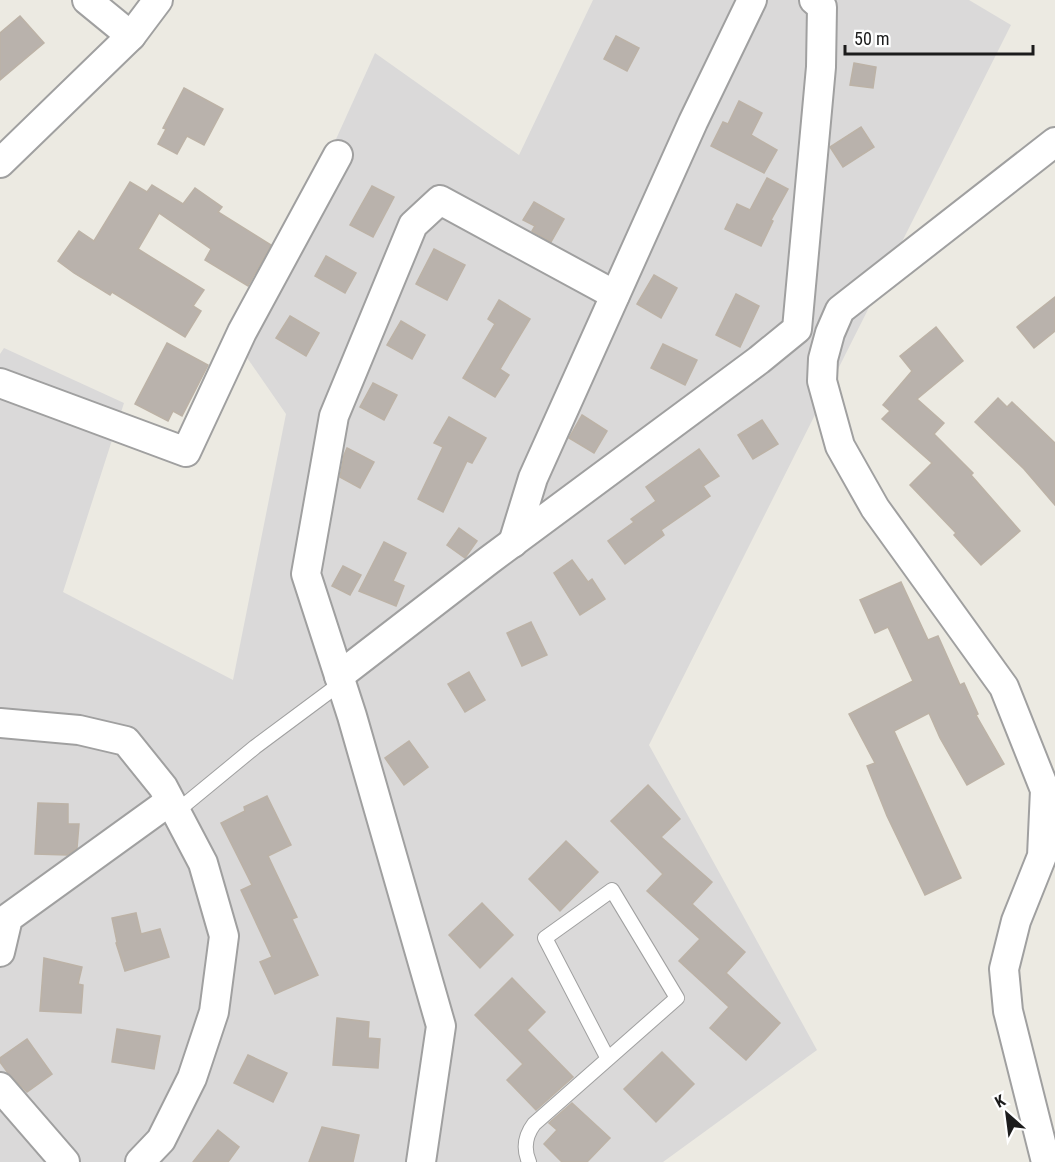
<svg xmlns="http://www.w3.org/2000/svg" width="1055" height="1162" viewBox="0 0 1055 1162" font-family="'Roboto Condensed',sans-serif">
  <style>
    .residential { fill: #dad9d9 }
    .building { fill: #b9b2ac; stroke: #bcb2a6; stroke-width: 1.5 }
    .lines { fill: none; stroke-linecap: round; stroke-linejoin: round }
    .service-casing { stroke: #a0a0a0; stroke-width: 16 }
    .minor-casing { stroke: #a0a0a0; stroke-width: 32 }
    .service { stroke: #fff; stroke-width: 14 }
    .minor { stroke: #fff; stroke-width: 28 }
  </style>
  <rect width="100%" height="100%" fill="#eceae2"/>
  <path class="residential" d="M593,0H969L1011,25L649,745L817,1050L663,1162H0V354L4,348L124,403L63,592L233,680L286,414L241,349L375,53L519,155Z"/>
  <g class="building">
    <path d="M20,16L44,43L0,80V33Z"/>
    <path d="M616,36L639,48L627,71L604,59Z"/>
    <path d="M854,63L876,67L873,88L850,85Z"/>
    <path d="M184,88L223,109L204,145L187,136L177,154L158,144L166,129L163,128Z"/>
    <path d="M739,101L762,113L751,135L777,150L764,173L711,146L723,122L728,124Z"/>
    <path d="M861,127L874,147L843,167L830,147Z"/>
    <path d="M767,178L788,189L771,220L773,221L761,246L725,229L737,204L750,210Z"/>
    <path d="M130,182L147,192L152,185L183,204L195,188L222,207L218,212L271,245L248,286L205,260L211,249L159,213L138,249L204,290L193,306L201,311L185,337L112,292L110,295L74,273L58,261L79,231L94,241Z"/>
    <path d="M372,186L394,197L373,237L350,225Z"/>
    <path d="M534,202L564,219L551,242L532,231L535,226L523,220Z"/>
    <path d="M434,249L465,265L447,300L416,284Z"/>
    <path d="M326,256L356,273L345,293L315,276Z"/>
    <path d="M654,275L677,288L661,318L637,304Z"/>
    <path d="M736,294L759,306L740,347L716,335Z"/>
    <path d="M1055,297V331L1034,348L1017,327Z"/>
    <path d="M499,300L530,319L500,369L509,375L495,397L463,378L495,324L488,319Z"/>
    <path d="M290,316L319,333L306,356L276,338Z"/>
    <path d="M401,321L425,335L412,359L387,345Z"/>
    <path d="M936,327L963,361L917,399L944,423L934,434L973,473L971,475L1020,531L981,565L954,535L956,533L910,485L932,463L882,419L890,411L883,405L912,371L900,356Z"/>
    <path d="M167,343L208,365L182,416L173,411L168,421L135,404Z"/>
    <path d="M663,344L697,360L685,385L651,368Z"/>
    <path d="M373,383L397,395L384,420L360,407Z"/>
    <path d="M998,398L1007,407L1012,402L1055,443V505L1024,469L975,422Z"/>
    <path d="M582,415L607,431L594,453L569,438Z"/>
    <path d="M449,417L486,438L472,463L467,461L443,512L418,499L443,447L434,443Z"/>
    <path d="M762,420L778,444L753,459L738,435Z"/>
    <path d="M347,448L374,462L360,488L340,477L344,455Z"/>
    <path d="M699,449L719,476L703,486L710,496L661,530L664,535L625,564L608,541L634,522L631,519L656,501L646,487Z"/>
    <path d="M459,528L477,541L465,558L447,545Z"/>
    <path d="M384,542L406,553L393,581L404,586L396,606L359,591Z"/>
    <path d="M572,560L588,582L592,579L605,599L580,615L554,573Z"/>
    <path d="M343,566L361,575L350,595L332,586Z"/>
    <path d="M901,582L928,640L938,636L960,685L964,683L978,714L976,715L1004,764L967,785L940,738L929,713L894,731L961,878L925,895L887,816L867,766L875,763L849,714L913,681L888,627L875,633L860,600Z"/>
    <path d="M531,622L547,655L522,666L507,633Z"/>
    <path d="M469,672L485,700L465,712L448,684Z"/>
    <path d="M409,741L428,767L404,785L385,758Z"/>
    <path d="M648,785L680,819L661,837L712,882L692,904L745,952L726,973L780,1023L746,1060L710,1028L729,1007L679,961L700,939L647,891L663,874L611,821Z"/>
    <path d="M267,796L291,845L268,856L297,917L292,919L318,975L275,994L260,962L272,957L241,890L252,885L221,823L245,811L244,807Z"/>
    <path d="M38,803L68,804V824H79L77,848L67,855L35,854Z"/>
    <path d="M566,841L598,872L560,911L529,879Z"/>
    <path d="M482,903L513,935L480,968L449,935Z"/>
    <path d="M136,913L141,934L160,929L169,957L125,971L116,943L117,942L112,918Z"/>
    <path d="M44,958L82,967L78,984L83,985L81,1013L40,1011Z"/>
    <path d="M512,978L545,1012L527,1030L573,1077L536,1110L507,1080L523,1064L475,1015Z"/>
    <path d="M337,1018L369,1022L368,1038L380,1039L378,1068L333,1065Z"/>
    <path d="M117,1029L160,1036L154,1069L112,1062Z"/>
    <path d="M27,1039L52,1074L27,1092L8,1073L0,1062V1058Z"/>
    <path d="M662,1052L694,1084L656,1122L624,1089Z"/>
    <path d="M248,1055L287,1073L273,1102L234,1083Z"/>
    <path d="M572,1103L610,1138L587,1162H562L544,1144L557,1130L549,1123Z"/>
    <path d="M322,1127L359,1135L353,1162H309Z"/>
    <path d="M218,1130L239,1147L228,1162H193Z"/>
  </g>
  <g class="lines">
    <g class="service-casing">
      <g id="service">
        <path d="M176,812L255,747L341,683"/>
        <path d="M529,1162C523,1148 525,1136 534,1124L677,998L612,890L545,938L608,1059"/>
      </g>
    </g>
    <g class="minor-casing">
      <g id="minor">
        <path d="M87,0L131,36"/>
        <path d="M0,163L131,36L158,0"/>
        <path d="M0,383L186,452L242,332L338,155"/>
        <path d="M513,543L533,478L693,122L752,0"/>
        <path d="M339,676L488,561L759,360L797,329L821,67L822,7L814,0"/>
        <path d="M0,723L79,730L126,741L163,787L203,863L224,936L214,1012L192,1078L161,1140L140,1162"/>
        <path d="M0,952L8,918L170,801"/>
        <path d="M0,1087L65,1162"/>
        <path d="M421,1162L441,1026L352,716L306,574L334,416L413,225L440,200L615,295"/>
        <path d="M1046,1162L1008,1011L1004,969L1016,921L1042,856L1045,790L1004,687L875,508L840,446L822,381L823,359L830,333L840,310L1055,142"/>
      </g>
    </g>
    <use href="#service" class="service"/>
    <use href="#minor" class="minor"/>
  </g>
  <g transform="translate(1007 1114) rotate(332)" stroke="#ffffff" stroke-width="4.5" paint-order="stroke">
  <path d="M0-4.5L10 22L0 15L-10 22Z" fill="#1c1c1c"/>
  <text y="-9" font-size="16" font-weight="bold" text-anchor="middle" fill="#1c1c1c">K</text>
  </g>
  <path d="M845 45v9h188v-9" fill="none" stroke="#1c1c1c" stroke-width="3"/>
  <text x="854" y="45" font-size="18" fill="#1c1c1c" stroke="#ffffff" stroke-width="4.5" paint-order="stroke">50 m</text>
</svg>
